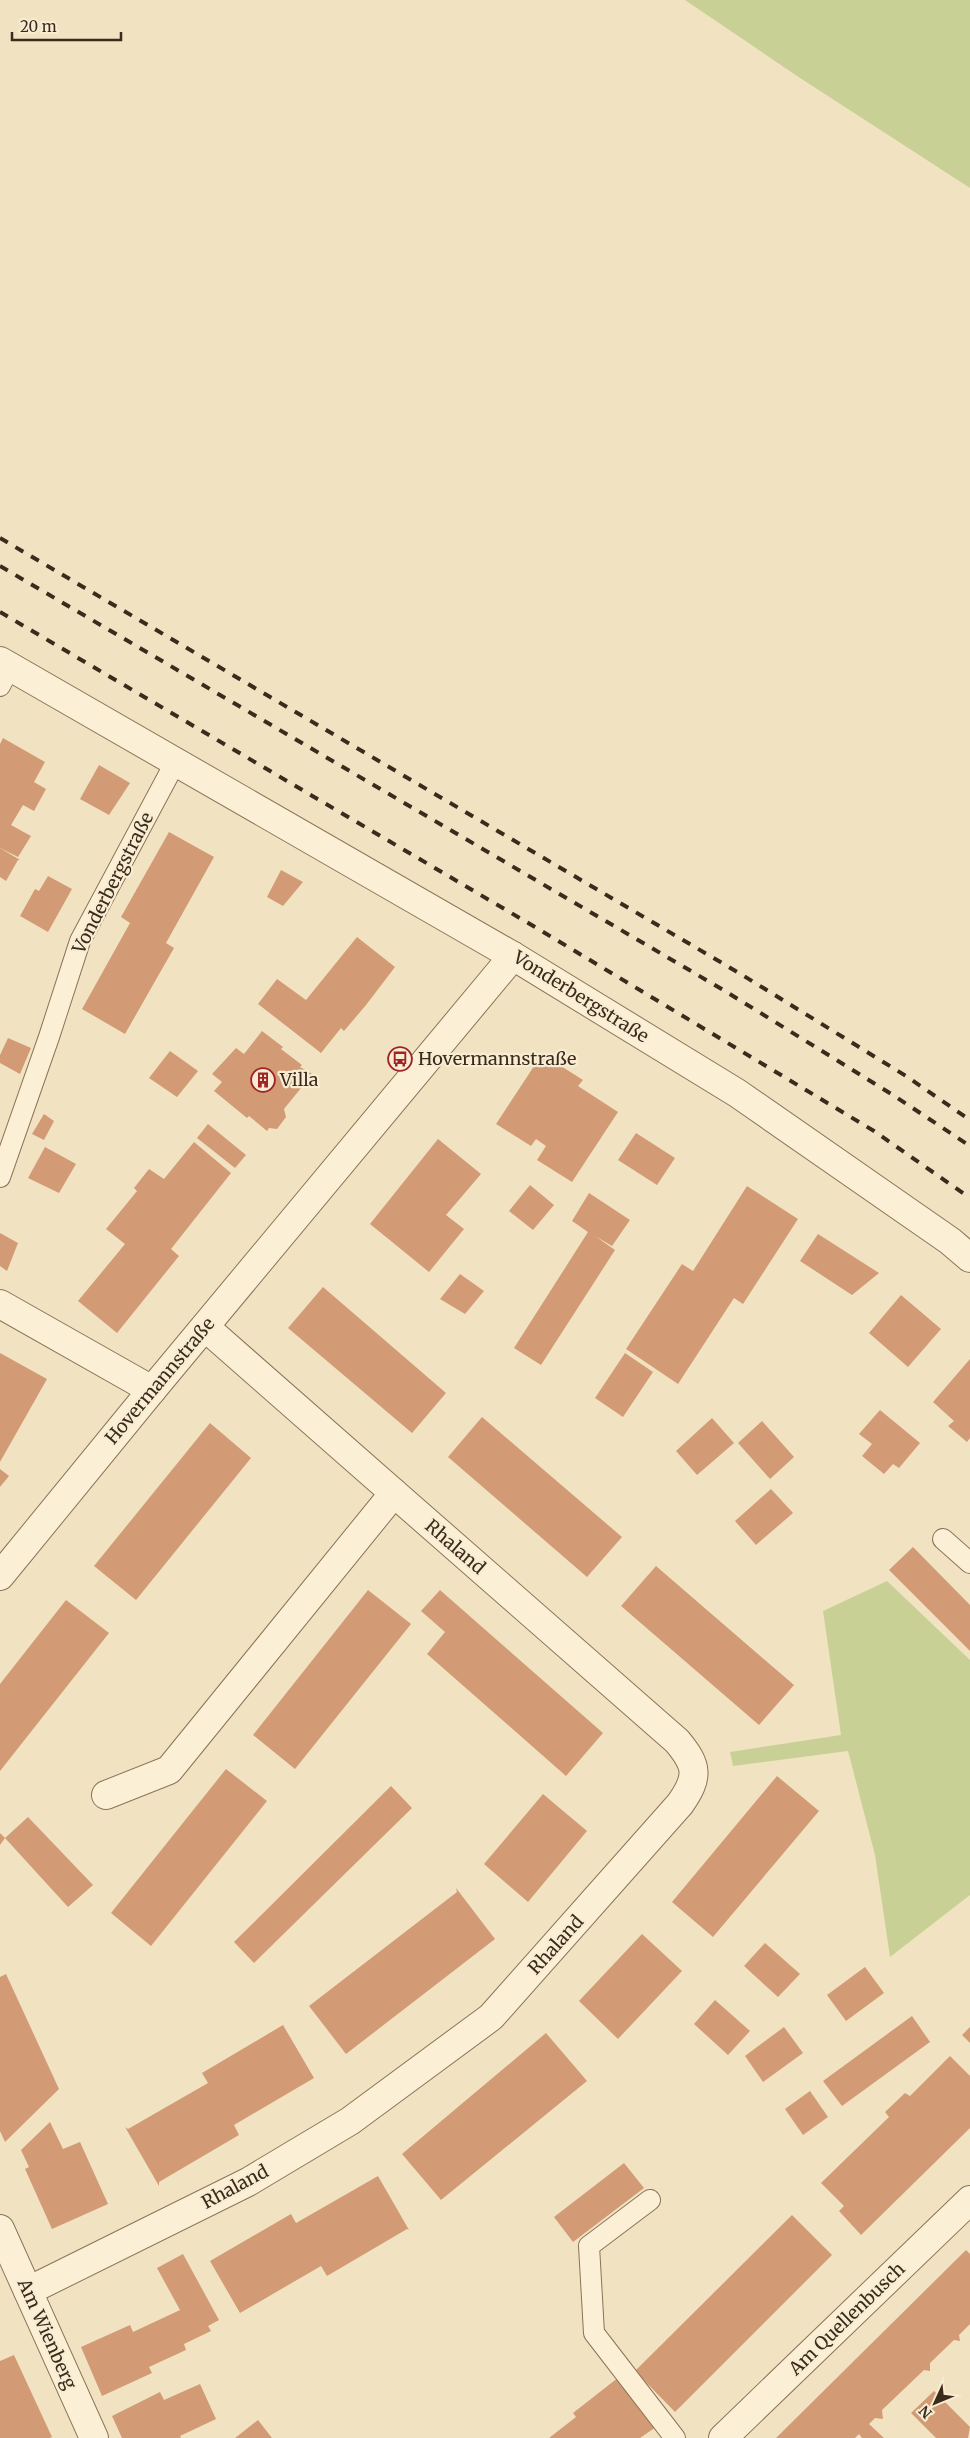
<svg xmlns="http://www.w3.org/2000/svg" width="970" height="2438" viewBox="0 0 970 2438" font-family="Merriweather,serif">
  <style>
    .green { fill: #c9d095 }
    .building { fill: #d29b75 }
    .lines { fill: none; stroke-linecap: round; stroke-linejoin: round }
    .service-casing { stroke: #8c7358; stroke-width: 22 }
    .minor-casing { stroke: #8c7358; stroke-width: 30 }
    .service { stroke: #fbf0d6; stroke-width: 20 }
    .minor { stroke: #fbf0d6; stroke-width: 28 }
    .rail { stroke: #3b2b1d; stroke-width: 4; stroke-dasharray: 9 9; stroke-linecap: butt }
    .labels { text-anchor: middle; stroke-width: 4.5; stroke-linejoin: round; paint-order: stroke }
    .street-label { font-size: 18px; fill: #3b2b1d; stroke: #f8edd2 }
    .poi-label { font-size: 18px; fill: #3b2b1d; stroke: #f8edd2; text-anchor: start }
  </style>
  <rect width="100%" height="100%" fill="#f1e3c2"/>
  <g class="green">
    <path d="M685,0H970V188L797,76Z"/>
    <path d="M887,1581L970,1660V1895L890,1957L875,1855L848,1751L733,1766L730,1752L841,1735L823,1611Z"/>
  </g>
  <g class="building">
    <path d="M3,738L45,762L34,782L46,789L34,811L23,805L11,825L31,836L18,857L0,848V744Z"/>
    <path d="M99,765L130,783L109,815L80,799Z"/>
    <path d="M169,832L214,857L166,943L174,948L125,1034L82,1009L130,923L121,917Z"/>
    <path d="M0,848L20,860H18L6,881L0,877Z"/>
    <path d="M281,870L303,882L283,906L267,897Z"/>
    <path d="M48,876L72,889L48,932L20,916L35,889L39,891Z"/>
    <path d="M357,937L395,967L366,1005L344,1031L341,1028L321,1053L258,1004L277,979L306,1000Z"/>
    <path d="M262,1031L283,1047L281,1049L302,1065L300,1067L314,1075L311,1079L310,1077L284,1109L286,1117L277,1129L269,1128L267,1131L249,1116L247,1118L214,1091L222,1082L212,1074L236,1048L244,1054Z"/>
    <path d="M8,1038L31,1048L20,1074L0,1063V1055Z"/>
    <path d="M170,1051L198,1071L177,1097L149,1078Z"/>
    <path d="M542,1054L583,1080L578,1086L618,1112L572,1182L537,1160L546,1146L536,1139L531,1146L496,1124Z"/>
    <path d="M44,1114L54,1121L44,1140L32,1134Z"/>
    <path d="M208,1124L246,1155L235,1168L197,1138Z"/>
    <path d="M636,1133L675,1158L657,1185L618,1160Z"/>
    <path d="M438,1139L481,1174L446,1215L464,1229L429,1272L370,1224Z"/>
    <path d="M194,1142L231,1173L171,1249L179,1256L117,1333L78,1301L125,1244L106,1229L137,1191L134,1188L149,1169L164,1179Z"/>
    <path d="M45,1147L76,1164L59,1193L28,1178Z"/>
    <path d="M530,1185L554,1205L533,1230L509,1211Z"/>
    <path d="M747,1186L798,1219L743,1304L734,1298L678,1384L626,1349L682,1264L693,1271Z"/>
    <path d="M589,1193L630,1220L612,1246L595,1236L615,1250L541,1365L514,1348L588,1232L572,1221Z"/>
    <path d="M0,1233L18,1243L7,1271L0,1266Z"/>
    <path d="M818,1234L879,1273L852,1295L800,1261Z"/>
    <path d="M460,1274L484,1291L465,1314L440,1299Z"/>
    <path d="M323,1287L446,1393L412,1433L288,1328Z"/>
    <path d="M901,1295L941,1329L908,1367L869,1333Z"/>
    <path d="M0,1353L47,1379L0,1462Z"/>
    <path d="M625,1353L653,1372L623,1417L595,1398Z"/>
    <path d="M970,1359V1438L967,1442L948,1426L954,1421L933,1402Z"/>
    <path d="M880,1410L920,1443L899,1468L893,1464L884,1474L862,1456L872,1444L859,1434Z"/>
    <path d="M482,1417L622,1537L587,1577L448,1457Z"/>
    <path d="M712,1418L734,1443L697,1475L676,1451Z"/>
    <path d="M762,1421L794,1457L770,1479L738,1443Z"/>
    <path d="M210,1423L251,1458L136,1600L94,1566Z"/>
    <path d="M0,1469L9,1476L0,1487Z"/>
    <path d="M771,1489L793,1513L756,1545L735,1521Z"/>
    <path d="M913,1547L970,1605V1651L889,1570Z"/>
    <path d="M656,1566L794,1685L759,1725L621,1606Z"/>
    <path d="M368,1590L411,1624L295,1769L253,1735Z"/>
    <path d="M440,1590L603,1733L566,1776L427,1654L445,1632L421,1611Z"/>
    <path d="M66,1600L109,1633L0,1771V1684Z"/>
    <path d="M226,1769L267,1801L151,1946L111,1913Z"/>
    <path d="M777,1776L819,1811L713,1937L672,1902Z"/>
    <path d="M391,1786L412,1808L254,1963L234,1942Z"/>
    <path d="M543,1794L587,1831L528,1902L484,1864Z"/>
    <path d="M28,1817L93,1885L68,1907L5,1838Z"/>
    <path d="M0,1833L5,1838L0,1845Z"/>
    <path d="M456,1888L495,1939L346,2054L309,2006L457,1892Z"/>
    <path d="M642,1934L682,1971L618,2039L579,2001Z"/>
    <path d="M765,1943L800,1974L778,1997L744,1966Z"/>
    <path d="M865,1967L884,1993L846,2021L827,1995Z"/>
    <path d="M6,1974L59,2089L5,2142L0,2131V1977Z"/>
    <path d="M715,2000L750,2031L728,2055L694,2024Z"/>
    <path d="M912,2016L930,2042L842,2106L823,2081Z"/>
    <path d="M283,2025L314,2078L234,2125L239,2135L159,2182V2186L125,2127L128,2129L208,2083L202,2073Z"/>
    <path d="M784,2027L803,2053L763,2082L745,2056Z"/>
    <path d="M970,2027V2043L962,2035Z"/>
    <path d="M546,2033L587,2081L441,2200L402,2154Z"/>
    <path d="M950,2056L970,2076V2128L861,2235L839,2211L844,2206L821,2183L889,2117L885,2112L905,2093L910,2096Z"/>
    <path d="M810,2091L828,2117L803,2135L785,2109Z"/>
    <path d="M50,2122L63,2149L80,2142L108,2204L52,2229L25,2169L29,2167L21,2150Z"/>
    <path d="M624,2163L644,2188L573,2242L554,2217Z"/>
    <path d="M378,2176L409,2230L407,2229L327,2276L321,2266L240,2313L210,2261L291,2214L296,2223Z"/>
    <path d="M792,2215L832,2255L675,2412L635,2371Z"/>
    <path d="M966,2250L970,2254V2324L959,2335L960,2341L954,2340L930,2363V2371L924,2370L882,2410L883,2419L875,2418L869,2424L884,2438H862L859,2434L855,2438H776Z"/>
    <path d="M183,2254L219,2320L208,2326L211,2331L184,2344L186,2350L149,2367L152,2373L102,2396L81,2347L130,2325L133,2332L180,2310L157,2268Z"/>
    <path d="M14,2355L52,2437L50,2438H0V2361Z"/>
    <path d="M619,2377L656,2427L640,2438H549L576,2417L573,2413Z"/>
    <path d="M200,2384L216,2419L180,2436L181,2438H122L112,2416L160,2392L164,2400Z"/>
    <path d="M934,2391L970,2427L968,2438H936L911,2413Z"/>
    <path d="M258,2420L272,2438H235Z"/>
  </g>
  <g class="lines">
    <g class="service-casing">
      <g id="service">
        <path d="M0,686L10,667"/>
        <path d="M0,1177L49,1037L80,941L176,761"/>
        <path d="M943,1539L970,1563"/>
        <path d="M650,2200L589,2246L594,2333L675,2438"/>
      </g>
    </g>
    <g class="minor-casing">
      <g id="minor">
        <path d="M0,661L513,956L737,1093L950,1241L970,1258"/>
        <path d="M0,1304L152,1390"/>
        <path d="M0,1576L152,1390L513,956"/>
        <path d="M106,1795L169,1770L394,1493L205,1327"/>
        <path d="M0,2229L94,2438"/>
        <path d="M28,2291L248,2182L350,2121L491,2017L680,1804C699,1777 698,1766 677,1741L394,1493"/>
        <path d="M723,2438L970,2200"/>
      </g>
    </g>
    <use href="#service" class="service"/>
    <use href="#minor" class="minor"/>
    <g class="rail">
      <path d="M0,538L739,973L906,1076L970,1120"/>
      <path d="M0,566L725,991L893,1095L970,1146"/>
      <path d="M0,612L535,927L874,1131L970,1198"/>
    </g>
  </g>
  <defs>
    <g id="bus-ring" transform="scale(1.25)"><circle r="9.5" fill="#f8edd2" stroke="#9f2425" stroke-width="1.5"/><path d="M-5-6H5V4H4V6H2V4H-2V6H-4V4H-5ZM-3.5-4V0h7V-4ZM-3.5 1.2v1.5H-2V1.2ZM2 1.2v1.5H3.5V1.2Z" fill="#9f2425"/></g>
    <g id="building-ring" transform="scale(1.25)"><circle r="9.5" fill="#f8edd2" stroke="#9f2425" stroke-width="1.5"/><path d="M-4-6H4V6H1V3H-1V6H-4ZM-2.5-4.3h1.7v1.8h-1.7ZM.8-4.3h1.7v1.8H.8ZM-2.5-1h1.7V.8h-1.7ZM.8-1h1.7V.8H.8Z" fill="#9f2425"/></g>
  </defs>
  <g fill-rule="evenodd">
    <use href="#bus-ring" x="400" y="1059"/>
    <use href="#building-ring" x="263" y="1080"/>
  </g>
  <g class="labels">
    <g class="street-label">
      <text transform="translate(113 883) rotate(-63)" y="6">Vonderbergstraße</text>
      <text transform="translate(581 997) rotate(32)" y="6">Vonderbergstraße</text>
      <text transform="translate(160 1381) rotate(-50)" y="6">Hovermannstraße</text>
      <text transform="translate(455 1547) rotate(41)" y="6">Rhaland</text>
      <text transform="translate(556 1945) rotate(-48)" y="6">Rhaland</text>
      <text transform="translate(235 2187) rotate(-28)" y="6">Rhaland</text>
      <text transform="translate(847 2319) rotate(-44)" y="6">Am Quellenbusch</text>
      <text transform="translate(47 2334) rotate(66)" y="6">Am Wienberg</text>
    </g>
    <g class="poi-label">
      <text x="418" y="1065">Hovermannstraße</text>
      <text x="280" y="1086">Villa</text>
    </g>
  </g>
  <g transform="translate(935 2403) rotate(226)" stroke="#f8edd2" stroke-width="4" paint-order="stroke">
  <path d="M0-4L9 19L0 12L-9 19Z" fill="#3b2b1d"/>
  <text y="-8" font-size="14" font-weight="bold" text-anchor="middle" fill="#3b2b1d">N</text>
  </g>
  <path d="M12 32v8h109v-8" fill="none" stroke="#3b2b1d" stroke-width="2.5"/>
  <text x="20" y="32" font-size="15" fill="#3b2b1d" stroke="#f8edd2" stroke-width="4" paint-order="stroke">20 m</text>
</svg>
